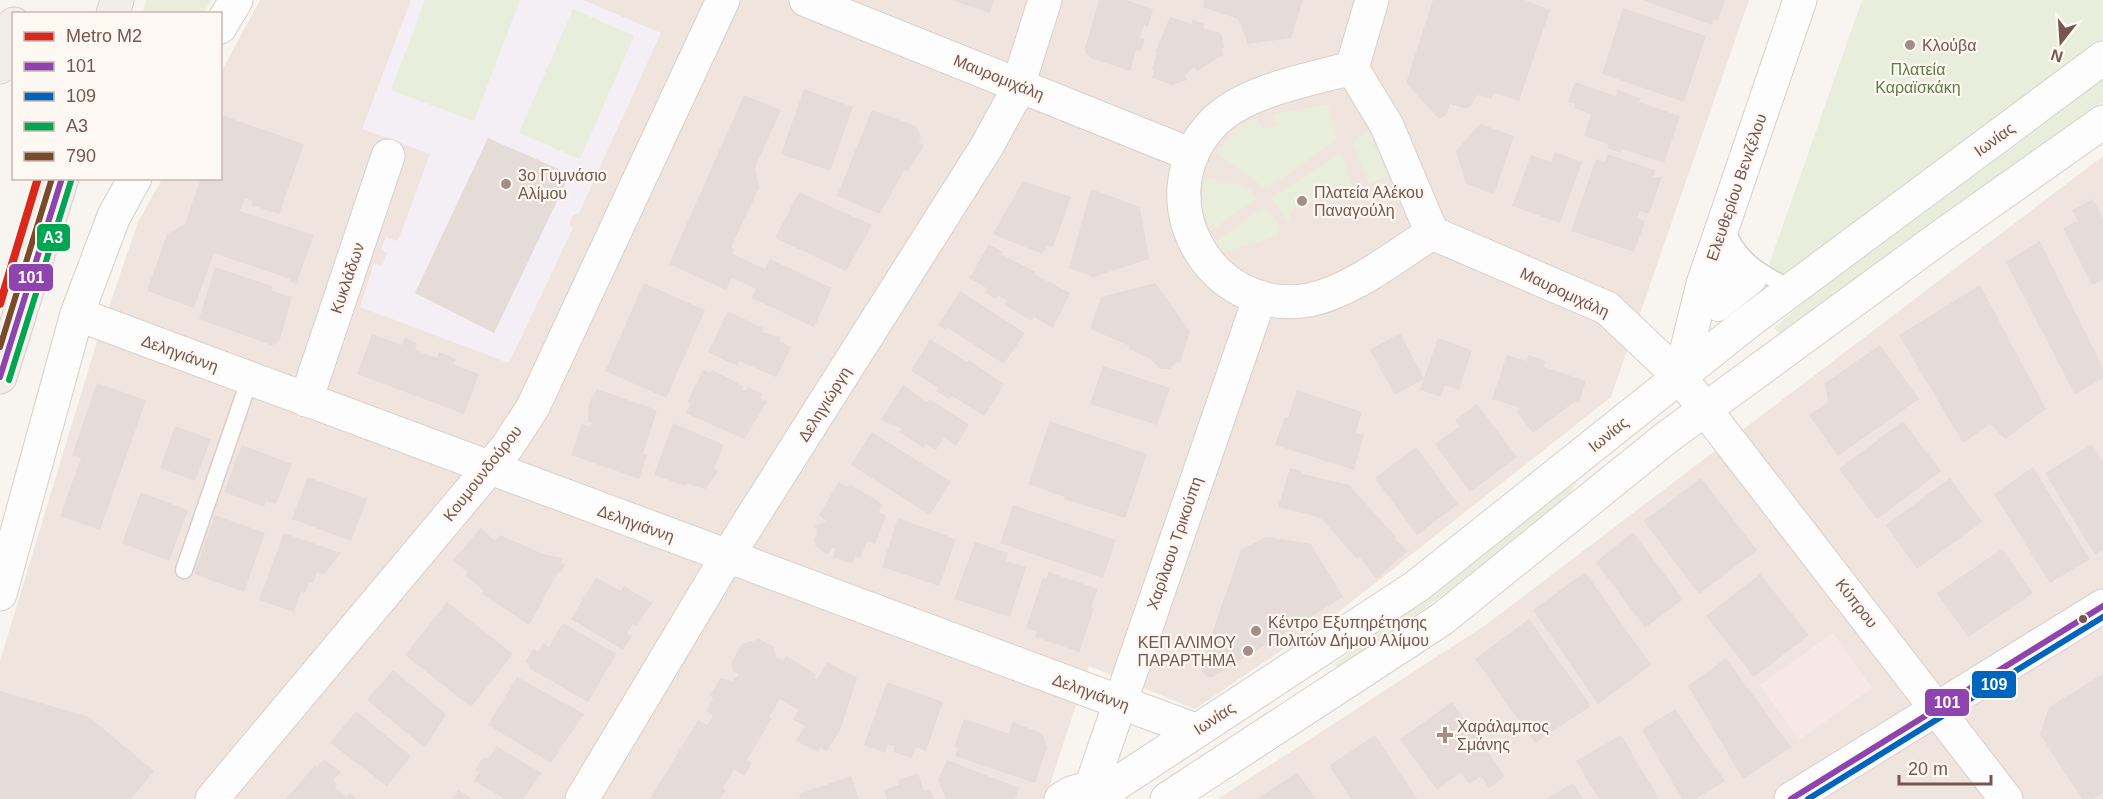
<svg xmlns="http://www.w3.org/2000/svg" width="2103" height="799" viewBox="0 0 2103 799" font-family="Arial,sans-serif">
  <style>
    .residential { fill: #f0e5de }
    .commercial { fill: #f7e8e5 }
    .education { fill: #f4eef5 }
    .green { fill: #e9eedc }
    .building { fill: #e5dbd7 }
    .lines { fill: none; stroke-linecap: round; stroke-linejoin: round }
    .service-casing { stroke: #d8cfcc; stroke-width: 19 }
    .pedestrian-casing { stroke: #d8cfcc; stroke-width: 28 }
    .minor-casing { stroke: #d8cfcc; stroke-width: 35 }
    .tertiary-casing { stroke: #d8cfcc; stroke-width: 35 }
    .primary-casing { stroke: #d9cfcc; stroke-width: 35 }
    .service { stroke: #fefdfd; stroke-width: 16 }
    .pedestrian { stroke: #fefdfd; stroke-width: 26 }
    .minor { stroke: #fefdfd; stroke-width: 33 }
    .tertiary { stroke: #fefdfd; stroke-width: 33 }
    .primary { stroke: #f2ede8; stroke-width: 33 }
    .bus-1-casing { stroke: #fef8f3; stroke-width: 10 }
    .bus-2-casing { stroke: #fef8f3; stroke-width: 10 }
    .bus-3-casing { stroke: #fef8f3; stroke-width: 10 }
    .bus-4-casing { stroke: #fef8f3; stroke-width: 10 }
    .bus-1 { stroke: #8e44ad; stroke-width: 6 }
    .bus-2 { stroke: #0065bd; stroke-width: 6 }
    .bus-3 { stroke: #00a651; stroke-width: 6 }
    .bus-4 { stroke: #7a4b2a; stroke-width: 6 }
    .metro-1-casing { stroke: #fef8f3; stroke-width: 12 }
    .metro-1 { stroke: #da291c; stroke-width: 8 }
    .poi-dot { fill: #a48d87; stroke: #fef8f3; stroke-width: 2 }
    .bus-dot { fill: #77564f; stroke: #fef8f3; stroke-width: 2 }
    .labels { text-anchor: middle; stroke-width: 4.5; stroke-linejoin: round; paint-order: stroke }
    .poi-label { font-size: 16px; fill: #77564f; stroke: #fef8f3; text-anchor: start }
    .park-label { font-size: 16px; fill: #607b48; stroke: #fef8f3 }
    .street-label { font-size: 16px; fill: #77564f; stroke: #fef8f3 }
    .line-badge { stroke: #fef8f3; stroke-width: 2 }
    .badge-label { font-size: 16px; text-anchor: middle; font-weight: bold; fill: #fff }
  </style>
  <rect width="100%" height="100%" fill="#f8f4f0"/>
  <g class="residential">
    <path d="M260,0H1749L1611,397L1341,610L1195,709L1089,666L1045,799H0V661L95,348L138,222L162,179L220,178L221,72Z"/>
    <path d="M2103,156V799H1218L1487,624Z"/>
  </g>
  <path class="commercial" d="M1833,633L1872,688L1799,740L1760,685Z"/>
  <path class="education" d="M411,0H583L661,33L579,213L573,215L569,224L573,228L509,363L360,307L374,263L382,266L387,253L381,250L386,237L398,241L430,154L362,129Z"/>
  <g class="green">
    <path d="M147,0H211L204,13H142Z"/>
    <path d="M425,0H520L474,121L391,90Z"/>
    <path d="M1862,0H2103V40L1788,275L1781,276L1770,269V262Z"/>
    <path d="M573,9L634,36L580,159L519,133Z"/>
    <path d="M2103,74V102L1780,334L1774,328L1842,270Z"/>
    <path d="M1328,105L1337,139L1267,189L1216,153L1240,125L1256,117L1263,130L1277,126L1273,114Z"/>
    <path d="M1368,131L1388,176L1369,184L1353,142Z"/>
    <path d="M1341,153L1353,189L1293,208L1288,222L1271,198Z"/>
    <path d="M1204,178C1220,181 1251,182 1256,199L1210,231L1202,204Z"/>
    <path d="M1265,206L1280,227L1277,236L1221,253L1215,242Z"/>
    <path d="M1581,474L1566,501L1455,587L1339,668L1334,664L1403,614Z"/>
  </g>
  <g class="building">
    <path d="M951,0H994L990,13Z"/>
    <path d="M1099,0H1126L1153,9L1148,27L1144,25L1140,38L1145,39L1141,51L1136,50L1130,71L1091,58L1086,53L1085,48Z"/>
    <path d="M1204,0H1303L1291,38L1248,44L1238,19L1202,7Z"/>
    <path d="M1433,0H1525L1550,10L1519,101L1494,93L1491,99L1477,95L1470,107L1464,108L1450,104L1446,115L1439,119L1406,83Z"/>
    <path d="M1642,0H1725L1718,21L1713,19L1712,25Z"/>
    <path d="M1623,8L1706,36L1684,102L1602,74Z"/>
    <path d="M1170,17L1192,24L1193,20L1205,24L1203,28L1221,33L1224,47L1221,49L1223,55L1197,71L1194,67L1185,75L1187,80L1172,85L1152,78L1154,70L1152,69L1157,53L1155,52Z"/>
    <path d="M1575,82L1616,96L1618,90L1640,98L1639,102L1680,116L1664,163L1622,149L1621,153L1607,148L1608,144L1584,136L1591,114L1574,108L1575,104L1568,102Z"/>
    <path d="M804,89L853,107L830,171L781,154Z"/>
    <path d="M744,95L781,110L755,167L759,188L731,247L734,249L732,254L765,269L770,259L832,288L814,327L751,298L756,289L732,278L726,290L669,264Z"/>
    <path d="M872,110L916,126L921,136L919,143L924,145L908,172L904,170L880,214L837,196Z"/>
    <path d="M224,116L304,144L279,214L251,205L253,201L245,198L240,211L314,235L296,284L289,281L290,279L214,253L194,308L147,291L167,234L185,224L201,178H220V125Z"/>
    <path d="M1480,124L1514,136L1494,194L1466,184L1456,151Z"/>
    <path d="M488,138L570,174L494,333L415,293Z"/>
    <path d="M1555,152L1582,162L1560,223L1512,206L1531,155L1551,162Z"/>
    <path d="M1607,154L1655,170L1653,177H1662L1649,214L1640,211L1637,218L1645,221L1634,252L1571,231L1596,159L1605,162Z"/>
    <path d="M1023,181L1071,197L1053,247L1047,246L1042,254L993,234Z"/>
    <path d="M1091,189L1140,207L1149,259L1093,277L1069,268Z"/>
    <path d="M799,192L872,225L846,271L775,238Z"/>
    <path d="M2093,199L2103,218V280L2092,285L2063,228L2078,221L2072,210Z"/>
    <path d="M2040,241L2103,368V378L2075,395L2006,262Z"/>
    <path d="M989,244L1003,252L1001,254L1036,272L1034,274L1070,293L1053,328L1034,317L1032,321L1004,305L1007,300L998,296L996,299L985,293L988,289L969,278Z"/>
    <path d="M215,267L272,286V291L292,297L280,339L276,344L271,345L199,319Z"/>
    <path d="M644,283L705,310L666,398L605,371Z"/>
    <path d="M1155,283L1190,331L1180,363L1177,362L1170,369H1161L1150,359L1129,349L1130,346L1090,329L1101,297Z"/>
    <path d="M1980,285L2046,409L2005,439L1990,424L1963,443L1899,335Z"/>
    <path d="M960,291L1025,333L1004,364L948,328L946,330L938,325Z"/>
    <path d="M728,311L763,328L762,332L781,337L779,341L791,347L776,377L739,361L737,366L708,352Z"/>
    <path d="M1400,333L1424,379L1395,395L1370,350Z"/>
    <path d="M372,334L402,345L404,338L417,343L415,350L437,358L439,352L456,359L453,364L479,374L464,414L357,374Z"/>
    <path d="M1438,338L1472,350L1459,390L1444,385L1441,397L1420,390Z"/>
    <path d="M930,339L967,362L969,360L1004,384L984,416L952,396L949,399L936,391L938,388L911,371Z"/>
    <path d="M1880,345L1919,399L1838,456L1809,415L1828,402L1825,383Z"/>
    <path d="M1507,355L1527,361L1528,355L1546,361L1544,367L1586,381L1579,403L1574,402L1533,433L1516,411L1520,408L1492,399Z"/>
    <path d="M1103,366L1170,388L1157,425L1090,404Z"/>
    <path d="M703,370L710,373L712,370L743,386L742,389L746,391L748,387L763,394L760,398L767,402L744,439L685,413L691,404L687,402Z"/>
    <path d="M97,383L146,400L100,530L60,516L81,458L72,455Z"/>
    <path d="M903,385L927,402L929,399L969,424L956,446L944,437L936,450L926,444L924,448L899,432L902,429L881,420Z"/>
    <path d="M597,389L657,410L643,454L647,455L639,479L571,455L582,424L590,427L592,422H588L589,403Z"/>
    <path d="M1297,390L1362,412L1356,432L1364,435L1354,470L1275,445L1285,417L1288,418Z"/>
    <path d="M1477,404L1517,457L1470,492L1435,444L1460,426L1455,420Z"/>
    <path d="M1050,421L1147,454L1125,518L1064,499L1065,497L1028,484Z"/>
    <path d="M1903,421L1941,471L1877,519L1839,469Z"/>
    <path d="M673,423L724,445L714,469L718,471L706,489L687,484L686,486L654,475Z"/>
    <path d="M175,426L211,439L195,481L160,468Z"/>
    <path d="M872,432L951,482L930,515L851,465Z"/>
    <path d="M2092,444L2103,462V550L2095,555L2045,473Z"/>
    <path d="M242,445L292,464L276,504L266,501L264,507L224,492Z"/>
    <path d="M1416,447L1458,504L1417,535L1375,478Z"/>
    <path d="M2033,467L2090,559L2050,583L1994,494Z"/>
    <path d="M1290,468L1302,471V474L1349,485L1396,537L1394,539L1408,551L1376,579L1359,556L1357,559L1323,520L1315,516L1278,507Z"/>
    <path d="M308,477L367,499L351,541L292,519Z"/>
    <path d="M1701,478L1757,550L1699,594L1644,521Z"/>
    <path d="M1950,478L1982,522L1917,569L1886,525Z"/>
    <path d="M839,482L849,487L850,484L878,501L881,504L879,513L886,515L875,544L867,541L860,558L855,556L852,564L833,557L836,549L832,548L829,554L825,553L815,545L814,539L817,534L815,525L827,522L819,515Z"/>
    <path d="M141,492L188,510L169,561L122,543Z"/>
    <path d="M1013,505L1116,540L1103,578L1000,543Z"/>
    <path d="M215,515L265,533L244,592L194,574Z"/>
    <path d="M898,518L956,539L939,586L882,567Z"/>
    <path d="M481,528L495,541L500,535L543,554L563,558L561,563L565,564L562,573L558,572L529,625L482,594L484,591L466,576L467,572L453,560Z"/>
    <path d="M1633,532L1683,599L1645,628L1596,562Z"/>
    <path d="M284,533L341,553L324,574L317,572L313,583L309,582L305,593L301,592L294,612L259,600Z"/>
    <path d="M1266,537L1311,544L1343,597L1213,677H1207L1202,672V662L1241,550Z"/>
    <path d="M975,542L1008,553L1006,561L1026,567L1010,617L954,599Z"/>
    <path d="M2002,549L2033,593L1968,637L1937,593Z"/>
    <path d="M1049,572L1098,589L1091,607L1094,609L1079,652L1035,637L1037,632L1026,628L1043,578L1046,580Z"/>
    <path d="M1585,572L1651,665L1598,704L1533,610Z"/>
    <path d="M1760,574L1809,635L1754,677L1706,616Z"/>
    <path d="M596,578L621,591L624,586L652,603L637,626L633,624L627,633L632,636L623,650L571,619Z"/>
    <path d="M447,602L513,654L471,707L405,655Z"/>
    <path d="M1529,619L1591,706L1535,743L1475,659Z"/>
    <path d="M563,623L616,654L588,702L529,668L530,665L525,662L533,649L538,652L543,643L549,647Z"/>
    <path d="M759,639L774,647L776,657L783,661L786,656L816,674L814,677L817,679L827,662L857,678L841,728L827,751L820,747L818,752L796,741L805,726L793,720L799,710L780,699L769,717L772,718L747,760L752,763L744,776L734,769L723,788L726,790L720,799H650L698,720L707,725L710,721L713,715L706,711L713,700L711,694L720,678L733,681L739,674L733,671L731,663L742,644Z"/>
    <path d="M1726,658L1791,747L1743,779L1688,686Z"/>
    <path d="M393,670L446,714L425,748L367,700Z"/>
    <path d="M2103,674V792L2094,799H2082L2040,734L2049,707Z"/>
    <path d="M517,677L584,714L551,763L488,725Z"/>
    <path d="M887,682L943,702L926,751L916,747L911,758L893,752L895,746L888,744L885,753L864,745Z"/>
    <path d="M0,691L89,717L154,771L131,799H0Z"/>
    <path d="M1452,702L1505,776L1489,788L1481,776L1469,784L1461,772L1437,790L1400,739Z"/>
    <path d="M1675,709L1725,781L1695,799H1682L1642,730Z"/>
    <path d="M356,711L411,756L387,786L330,743Z"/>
    <path d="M964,719L1009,734L1012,722L1042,733L1047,747L1035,783L955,756L958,748L954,747Z"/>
    <path d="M1375,735L1417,799H1351L1329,766Z"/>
    <path d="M1621,735L1659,799H1599L1576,761Z"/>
    <path d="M496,746L542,773L523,799H505L474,781L479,772L475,770L483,757L488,759Z"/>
    <path d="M324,759L341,772L333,780L337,784L335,788L346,797L350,793L357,799H286L315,765L317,767Z"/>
    <path d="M947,760L1019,788L1015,799H946L938,780Z"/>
    <path d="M1297,772L1316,799H1257Z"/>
    <path d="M918,773L924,791L930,789L934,799H887L884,790L899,785L898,780Z"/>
    <path d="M851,776L859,799H801L799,794Z"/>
    <path d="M1573,783L1583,799H1546Z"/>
    <path d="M458,790L473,799H452Z"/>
  </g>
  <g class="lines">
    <g class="service-casing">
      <g id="service">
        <path d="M1725,226C1737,261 1762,274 1794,290"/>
        <path d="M184,570L250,378"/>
      </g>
    </g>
    <g class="pedestrian-casing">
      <path id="pedestrian" d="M1729,262L1753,280L1718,308L1713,305L1725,264Z"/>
    </g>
    <g class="minor-casing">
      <g id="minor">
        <path d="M806,0L1192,155"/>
        <path d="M1352,68L1387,126L1432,233C1397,255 1351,292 1309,300C1209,318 1142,196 1214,122C1246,90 1309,80 1352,68Z"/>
        <path d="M1352,68L1372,0"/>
        <path d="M1432,233L1607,308L1680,377L2006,799"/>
        <path d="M77,314L1195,730"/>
        <path d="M1680,377L1703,284L1800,0"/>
        <path d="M306,400L388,156"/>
        <path d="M1090,790L1260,297"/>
        <path d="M212,799L507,447L533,407L723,0"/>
        <path d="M582,799L727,557L987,146L1015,95L1045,0"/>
      </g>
    </g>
    <g class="tertiary-casing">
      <g id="tertiary">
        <path d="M220,27L236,0"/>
        <path d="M0,594L77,314L114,216L135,178"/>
        <path d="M1101,794L1417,586L1748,322L2103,58"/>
        <path d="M1061,799C1078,787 1093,787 1109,799"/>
        <path d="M1167,799L1442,619L1666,438L1939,238L2103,122"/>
        <path d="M1791,799L2103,606"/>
      </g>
    </g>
    <g class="primary-casing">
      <g id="primary">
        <path d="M113,14L117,0"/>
        <path d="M0,67L14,24"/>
        <path d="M0,377L62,178"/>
      </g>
    </g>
    <use href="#service" class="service"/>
    <use href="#pedestrian" class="pedestrian"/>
    <use href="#minor" class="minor"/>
    <use href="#tertiary" class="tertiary"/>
    <use href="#primary" class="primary"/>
    <g class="bus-1-casing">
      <g id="bus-1">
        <path d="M0,377L62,178"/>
        <path d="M1791,799L2103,606"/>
      </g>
    </g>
    <g class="bus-2-casing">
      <path id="bus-2" d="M1808,799L2103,617"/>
    </g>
    <g class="bus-3-casing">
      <path id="bus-3" d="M9,380L71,181"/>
    </g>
    <g class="bus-4-casing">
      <path id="bus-4" d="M0,347L52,178"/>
    </g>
    <use href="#bus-1" class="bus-1"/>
    <use href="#bus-2" class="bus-2"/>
    <use href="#bus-3" class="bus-3"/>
    <use href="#bus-4" class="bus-4"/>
    <g class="metro-1-casing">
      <path id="metro-1" d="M0,304L38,178"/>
    </g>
    <use href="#metro-1" class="metro-1"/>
  </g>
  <g class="poi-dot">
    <circle cx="1910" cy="45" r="6"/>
    <circle cx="506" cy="184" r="6"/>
    <circle cx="1302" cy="201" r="6"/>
    <circle cx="1256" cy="631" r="6"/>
    <circle cx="1248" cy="651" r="6"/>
    <path d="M1442 726h6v6h6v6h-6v6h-6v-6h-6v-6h6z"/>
  </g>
  <circle class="bus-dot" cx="2083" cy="619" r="5"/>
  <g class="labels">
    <g class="poi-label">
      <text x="1922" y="51">Κλούβα</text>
      <text x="518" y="181">3ο Γυμνάσιο<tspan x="518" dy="18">Αλίμου</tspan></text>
      <text x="1314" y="198">Πλατεία Αλέκου<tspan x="1314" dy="18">Παναγούλη</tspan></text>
      <text x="1268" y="628">Κέντρο Εξυπηρέτησης<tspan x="1268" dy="18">Πολιτών Δήμου Αλίμου</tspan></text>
      <text x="1236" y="648" text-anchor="end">ΚΕΠ ΑΛΙΜΟΥ<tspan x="1236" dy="18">ΠΑΡΑΡΤΗΜΑ</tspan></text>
      <text x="1457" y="732">Χαράλαμπος<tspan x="1457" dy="18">Σμάνης</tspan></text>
    </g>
    <g class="park-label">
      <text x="1918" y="75">Πλατεία<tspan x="1918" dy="18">Καραϊσκάκη</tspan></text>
    </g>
    <g class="street-label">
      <text transform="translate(999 77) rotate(22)" y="6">Μαυρομιχάλη</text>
      <text transform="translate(1994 139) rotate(-36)" y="6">Ιωνίας</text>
      <text transform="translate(1736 187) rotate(-71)" y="6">Ελευθερίου Βενιζέλου</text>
      <text transform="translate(347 278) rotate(-71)" y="6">Κυκλάδων</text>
      <text transform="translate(1565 292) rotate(25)" y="6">Μαυρομιχάλη</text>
      <text transform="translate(180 353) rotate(20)" y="6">Δεληγιάννη</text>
      <text transform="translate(824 404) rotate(-58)" y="6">Δεληγιώργη</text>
      <text transform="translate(1608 434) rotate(-39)" y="6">Ιωνίας</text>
      <text transform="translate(482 473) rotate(-52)" y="6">Κουμουνδούρου</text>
      <text transform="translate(636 523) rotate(20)" y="6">Δεληγιάννη</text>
      <text transform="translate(1174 543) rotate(-71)" y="6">Χαρίλαου Τρικούπη</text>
      <text transform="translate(1857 603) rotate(52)" y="6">Κύπρου</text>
      <text transform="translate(1091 692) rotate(20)" y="6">Δεληγιάννη</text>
      <text transform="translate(1214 718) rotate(-33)" y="6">Ιωνίας</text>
    </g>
  </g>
  <g class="line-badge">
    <rect x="36" y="223" width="35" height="29" rx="6" fill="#00a651"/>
    <rect x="8" y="263" width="46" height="29" rx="6" fill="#8e44ad"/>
    <rect x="1971" y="670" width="46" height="29" rx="6" fill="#0065bd"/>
    <rect x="1924" y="688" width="46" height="29" rx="6" fill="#8e44ad"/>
  </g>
  <g class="badge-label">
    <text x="53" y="243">Α3</text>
    <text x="31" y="283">101</text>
    <text x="1994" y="690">109</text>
    <text x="1947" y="708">101</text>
  </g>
  <rect x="12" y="12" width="210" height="168" fill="#fef8f3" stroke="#c8b7b1" stroke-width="1.5"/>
  <rect x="24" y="32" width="30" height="9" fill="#da291c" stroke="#c8b7b1" stroke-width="1.5"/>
  <text x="66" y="42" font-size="18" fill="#77564f">Metro Μ2</text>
  <rect x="24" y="62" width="30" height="9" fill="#8e44ad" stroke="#c8b7b1" stroke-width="1.5"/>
  <text x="66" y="72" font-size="18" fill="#77564f">101</text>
  <rect x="24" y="92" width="30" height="9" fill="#0065bd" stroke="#c8b7b1" stroke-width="1.5"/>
  <text x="66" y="102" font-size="18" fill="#77564f">109</text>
  <rect x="24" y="122" width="30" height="9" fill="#00a651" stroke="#c8b7b1" stroke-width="1.5"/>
  <text x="66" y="132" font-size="18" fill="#77564f">Α3</text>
  <rect x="24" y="152" width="30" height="9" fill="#7a4b2a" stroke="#c8b7b1" stroke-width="1.5"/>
  <text x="66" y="162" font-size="18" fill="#77564f">790</text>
  <g transform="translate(2061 42) rotate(197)" stroke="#fef8f3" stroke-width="4.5" paint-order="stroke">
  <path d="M0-4.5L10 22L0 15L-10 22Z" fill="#77564f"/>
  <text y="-9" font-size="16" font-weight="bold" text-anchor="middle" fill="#77564f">N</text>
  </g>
  <path d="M1899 775v9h92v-9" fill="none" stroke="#77564f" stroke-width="3"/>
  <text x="1908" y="775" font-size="18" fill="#77564f" stroke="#fef8f3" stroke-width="4.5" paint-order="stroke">20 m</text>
</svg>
